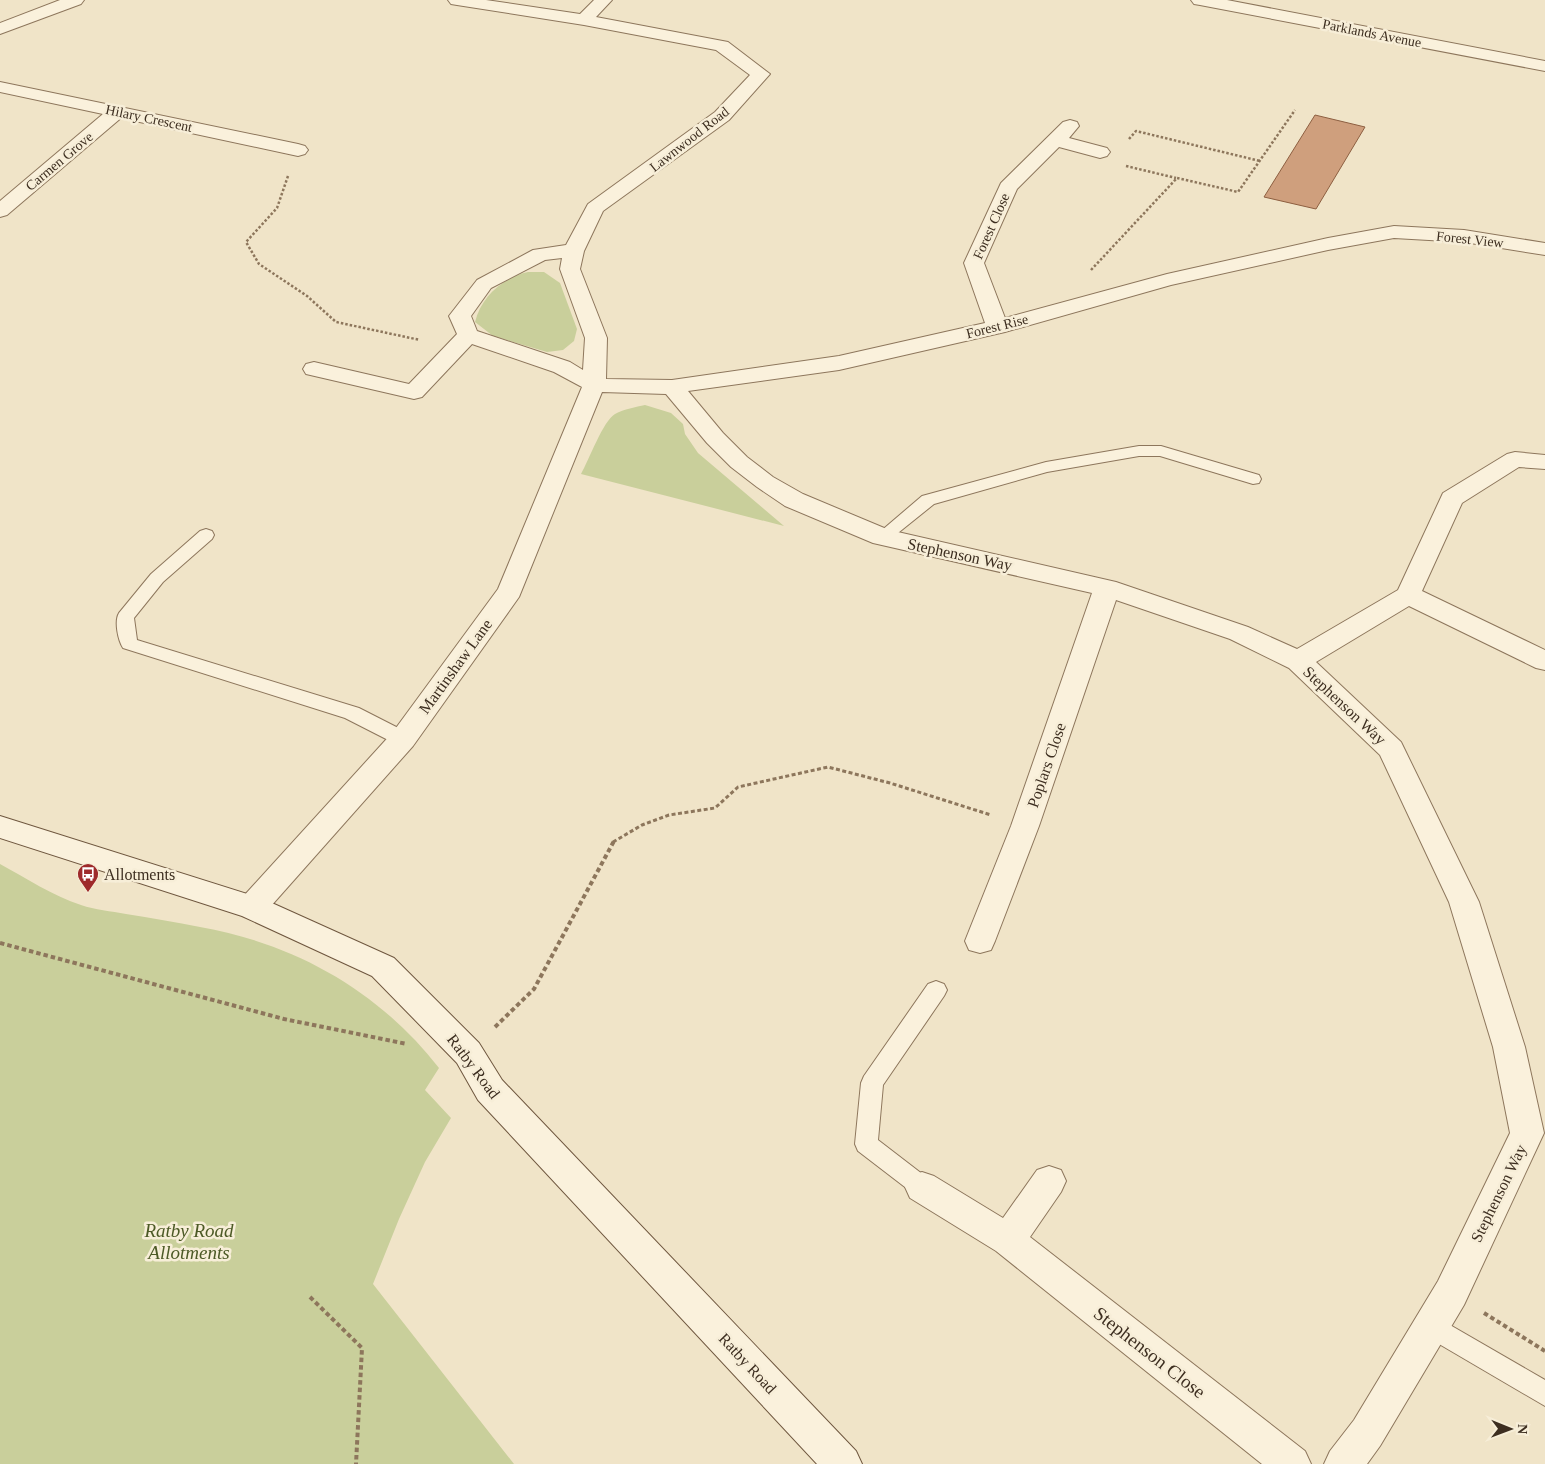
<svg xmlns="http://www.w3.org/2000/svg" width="1545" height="1464" viewBox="0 0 1545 1464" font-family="'Times New Roman',serif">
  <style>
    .green { fill: #c9cf9b }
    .building { fill: #cf9f7d; stroke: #8d5f41 }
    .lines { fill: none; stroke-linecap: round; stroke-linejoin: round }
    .lane-casing { stroke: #8d765c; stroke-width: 2 }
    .street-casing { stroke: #8d765c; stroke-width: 2 }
    .secondary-casing { stroke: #6f573f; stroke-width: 2 }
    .path-far2 { stroke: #8d765c; stroke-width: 2.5; stroke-dasharray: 2.5 2; stroke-linecap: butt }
    .path-far1 { stroke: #8d765c; stroke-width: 3; stroke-dasharray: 4 2.5; stroke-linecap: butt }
    .path { stroke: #8d765c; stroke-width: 4; stroke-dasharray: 4.5 3; stroke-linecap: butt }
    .lane { fill: #faf1dc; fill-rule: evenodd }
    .street { fill: #faf1dc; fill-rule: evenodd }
    .secondary { fill: #faf1dc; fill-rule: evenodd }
    .labels { text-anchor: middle; stroke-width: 5; stroke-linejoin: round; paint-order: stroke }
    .far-street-label { font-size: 14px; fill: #3d2e20; stroke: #f7eed8 }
    .street-label { font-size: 16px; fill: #3d2e20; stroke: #f7eed8 }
    .poi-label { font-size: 16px; fill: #3d2e20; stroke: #f7eed8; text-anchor: start }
    .near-park-label { font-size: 19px; font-style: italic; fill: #4d5a26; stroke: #f7eed8 }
    .near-street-label { font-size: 19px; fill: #3d2e20; stroke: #f7eed8 }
  </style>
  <rect width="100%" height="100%" fill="#f0e4c8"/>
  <g class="green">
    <path d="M528,272H544L560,283L577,329L574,341L563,350L547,352L493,336L475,322C481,297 503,277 528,272Z"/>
    <path d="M645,405L671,413L683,424L685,434L698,453L784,526L581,474C589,460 603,421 615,414C624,409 636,407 645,405Z"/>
    <path d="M0,864C26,878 53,896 81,905C95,910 111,911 126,914C151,918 176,922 200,927C296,944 379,991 439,1068L425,1090L451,1118L425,1162L399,1219L373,1284L514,1464H0Z"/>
  </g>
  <path class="building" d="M1315,115L1365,127L1316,209L1264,197Z"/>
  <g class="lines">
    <g class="lane-casing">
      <g id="lane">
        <path d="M1139,446H1161L1259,475L1261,479L1259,483L1253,484L1160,456H1139L1047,472L934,504L888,541L882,543L876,541L874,537L922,496L1046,462Z"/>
        <path d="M206,529L212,531L214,535L212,539L163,582L134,618L137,640L359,708L410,734L412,739L410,744L403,746L396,744L345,718L123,648C118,640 114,621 119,613L151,574L200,531Z"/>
        <path d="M936,981L944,984L947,990L944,996L883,1085L878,1140L930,1180L934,1187L930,1194L922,1197L914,1194L858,1151L855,1144L861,1083L864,1076L928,984Z"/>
        <path d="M1431,1314L1545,1380V1406L1422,1334L1419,1326L1422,1318Z"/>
      </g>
    </g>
    <g class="street-casing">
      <g id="street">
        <path d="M60,0H84L81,4L0,34V23Z"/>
        <path d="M448,0H486L580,14L594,0H612L596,17L728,42L770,74L729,120L603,211L584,251L580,269L607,338L606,379L672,380L839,356L985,323L964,263L1001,183L1063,122L1070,120L1077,122L1079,126L1069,138L1107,148L1110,152L1107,156L1100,158L1059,147L1017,189L984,263L1005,318L1167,274L1328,238L1394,226L1464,230L1545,243V255L1464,242L1394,238L1328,250L1171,285L1005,332L839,370L688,391L723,433L747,457L773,477L803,494L889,530L1116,582L1248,627L1297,649L1398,590L1443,493L1507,454L1515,452L1545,455V469L1519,467L1462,503L1422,591L1545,650V670L1536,668L1409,606L1316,662L1401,742L1479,902L1525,1047L1544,1133L1464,1305L1380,1446L1367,1464H1324L1330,1451L1354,1420L1438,1281L1510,1133L1493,1047L1449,902L1380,755L1289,668L1230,639L1116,600L1039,826L995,941L991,950L980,953L969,950L965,941L1011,826L1092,593L873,543L785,506L757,487L731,467L707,443L666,394L602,392L519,597L413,746L263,915L252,919L241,915L237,907L241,899L393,732L498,589L582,387L554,372L472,344L422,397L414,399L306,374L303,369L306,364L314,362L409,384L457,334L449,316L477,280L533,250L566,245L588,204L715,112L750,75L716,50L584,25L457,5L451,4ZM562,258L560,269L585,338L583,370L570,362L477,331L471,316L491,288L545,260Z"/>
        <path d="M1191,0H1227L1545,61V71L1200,5L1194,4Z"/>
        <path d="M0,82L298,144L305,146L308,150L305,154L298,156L121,118L7,215L0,217V201L103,114L0,92Z"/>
        <path d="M1049,1166L1061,1170L1066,1181L1061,1192L1030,1237L1305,1451L1311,1464H1262L996,1251L910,1198L905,1187L910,1176L922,1172L934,1176L1003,1218L1037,1170Z"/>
      </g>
    </g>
    <g class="secondary-casing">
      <path id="secondary" d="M0,816L263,899L394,958L479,1043L502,1080L856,1451L862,1464H817L478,1100L457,1063L372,976L242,916L0,838Z"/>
    </g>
    <g class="path-far2">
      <path d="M1129,139L1136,131L1260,161"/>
      <path d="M1126,166L1176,178"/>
      <path d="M288,176L277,208L246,242L259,264L307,296L336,322L420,340"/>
      <path d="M1091,270L1177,178L1238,192L1295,110"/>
    </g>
    <path class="path-far1" d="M613,842L642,825L669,815L715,808L738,787L828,767L890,783L991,815"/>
    <g class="path">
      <path d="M0,943L284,1019L407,1044"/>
      <path d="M495,1027L534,989L614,841"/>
      <path d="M310,1297L362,1348L356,1464"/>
      <path d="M1484,1313L1545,1351"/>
    </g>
    <use href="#lane" class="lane"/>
    <use href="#street" class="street"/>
    <use href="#secondary" class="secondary"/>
  </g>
  <defs>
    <g id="bus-pin" transform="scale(1.125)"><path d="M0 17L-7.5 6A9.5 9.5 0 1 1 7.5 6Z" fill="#9e2a2b" stroke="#f7eed8"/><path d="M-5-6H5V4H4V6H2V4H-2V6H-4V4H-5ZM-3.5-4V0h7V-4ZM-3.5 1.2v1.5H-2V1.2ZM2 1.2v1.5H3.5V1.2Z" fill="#fff"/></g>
  </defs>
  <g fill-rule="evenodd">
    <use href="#bus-pin" x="88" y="874"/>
  </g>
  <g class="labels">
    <g class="far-street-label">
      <text transform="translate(1372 33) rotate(11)" y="5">Parklands Avenue</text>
      <text transform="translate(149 118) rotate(12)" y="5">Hilary Crescent</text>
      <text transform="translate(689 139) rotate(-38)" y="5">Lawnwood Road</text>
      <text transform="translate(59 161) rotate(-40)" y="5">Carmen Grove</text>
      <text transform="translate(991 226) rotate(-66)" y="5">Forest Close</text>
      <text transform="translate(1470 239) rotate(6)" y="5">Forest View</text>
      <text transform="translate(997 326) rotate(-14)" y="5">Forest Rise</text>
    </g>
    <g class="street-label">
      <text transform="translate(960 554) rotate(12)" y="6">Stephenson Way</text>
      <text transform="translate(455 666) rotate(-54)" y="6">Martinshaw Lane</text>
      <text transform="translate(1345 705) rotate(43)" y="6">Stephenson Way</text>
      <text transform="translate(1046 765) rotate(-71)" y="6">Poplars Close</text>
      <text transform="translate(474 1066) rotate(53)" y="6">Ratby Road</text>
      <text transform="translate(1498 1193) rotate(-64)" y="6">Stephenson Way</text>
      <text transform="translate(748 1363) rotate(47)" y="6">Ratby Road</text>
    </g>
    <g class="poi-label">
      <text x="104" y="880">Allotments</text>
    </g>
    <g class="near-park-label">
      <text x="189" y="1237">Ratby Road<tspan x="189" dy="22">Allotments</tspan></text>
    </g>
    <g class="near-street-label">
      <text transform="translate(1150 1352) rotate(38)" y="7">Stephenson Close</text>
    </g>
  </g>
  <g transform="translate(1510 1429) rotate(91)" stroke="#f7eed8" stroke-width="4" paint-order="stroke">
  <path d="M0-4L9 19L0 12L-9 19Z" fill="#3d2e20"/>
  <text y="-8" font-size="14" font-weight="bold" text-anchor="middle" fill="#3d2e20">N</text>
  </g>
</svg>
